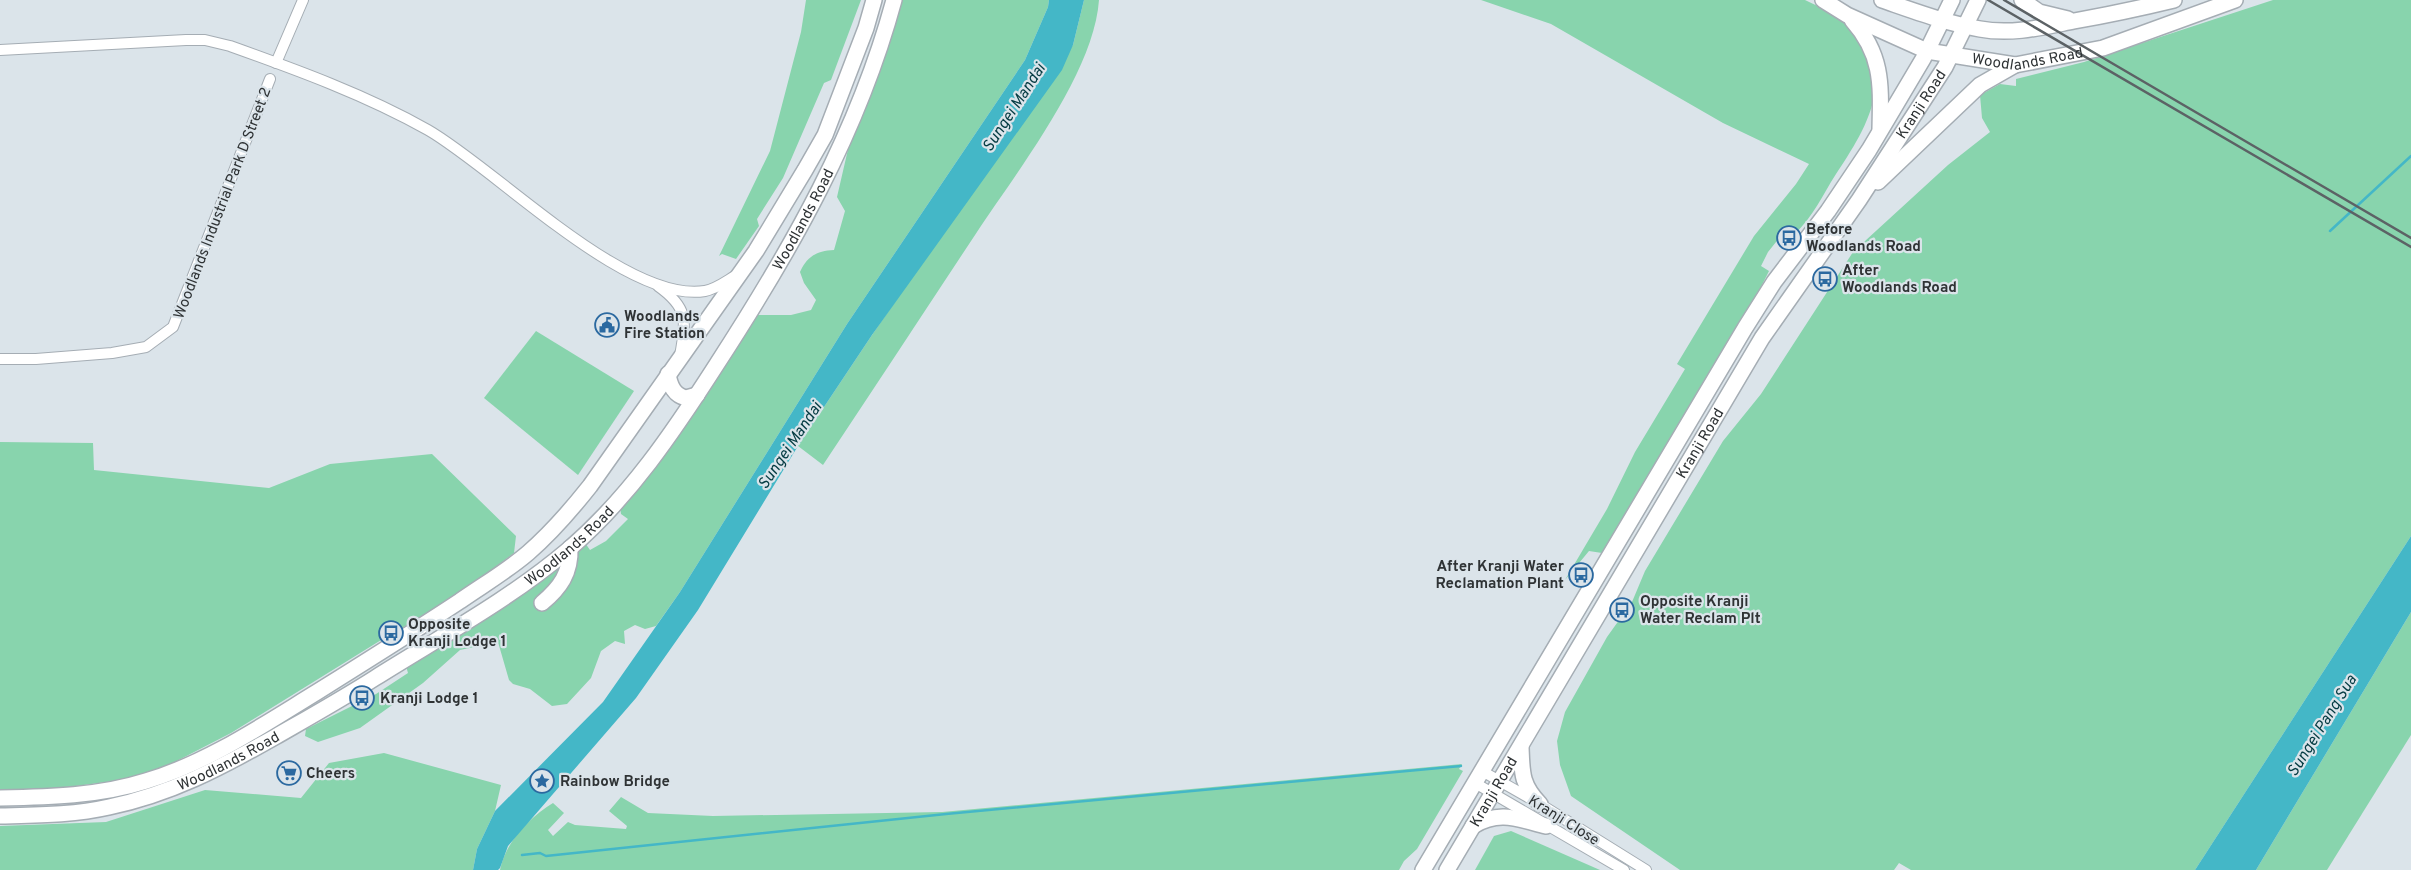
<svg xmlns="http://www.w3.org/2000/svg" width="2411" height="870" viewBox="0 0 2411 870" font-family="Overpass,sans-serif">
  <style>
    .green { fill: #88d4ad }
    .water { fill: #44b7c7 }
    .lines { fill: none; stroke-linecap: round; stroke-linejoin: round }
    .stream { stroke: #44b7c7; stroke-width: 2.5 }
    .minor-casing { stroke: #a5adb4; stroke-width: 12 }
    .primary-casing { stroke: #a5adb4; stroke-width: 18 }
    .minor { stroke: #fff; stroke-width: 10 }
    .primary { stroke: #fff; stroke-width: 15 }
    .rail { stroke: #5c6265; stroke-width: 2.5 }
    .labels { text-anchor: middle; stroke-width: 4.5; stroke-linejoin: round; paint-order: stroke }
    .street-label { font-size: 15px; fill: #2f3335; stroke: #dbe4ea }
    .poi-label { font-size: 15px; font-weight: bold; fill: #2f3335; stroke: #dbe4ea; text-anchor: start }
    .water-label { font-size: 16px; font-style: italic; fill: #043b42; stroke: #dbe4ea }
  </style>
  <rect width="100%" height="100%" fill="#dbe4ea"/>
  <g class="green">
    <path d="M806,0H861L831,80L824,83L783,178L757,219L759,226L736,259L722,254L719,256L770,151L801,32Z"/>
    <path d="M902,0H1049L1048,7L1025,60L847,324L680,592L656,626L645,629L635,625L624,631L625,644L615,641L601,651L591,678L567,704L552,706L530,689L513,684L509,680L498,642L460,650L423,683L360,728L318,742L305,736L306,729L376,694L408,673L406,666L583,540L590,550L606,541L628,519L621,514L620,506L755,315H791L811,310L816,300L804,283L800,272C807,256 817,251 834,250L845,211L837,197L849,145Z"/>
    <path d="M1084,0H1099C1094,73 1018,170 977,232C926,309 875,387 823,465L798,446L872,335L1073,45Z"/>
    <path d="M1481,0H1805C1817,6 1832,12 1842,21C1863,38 1877,68 1874,95C1871,121 1850,153 1836,174C1822,196 1814,215 1795,234L1788,227L1768,252L1761,266L1769,271L1761,287L1602,553L1589,551L1565,580L1607,509L1635,452L1685,369L1677,364L1754,236L1796,184L1809,164L1723,123L1551,24Z"/>
    <path d="M2273,0H2411V536L2195,870H1911L1899,863L1894,870H1680L1571,796L1560,765L1557,741L1565,712L1607,637L1632,602L1645,571L1723,441L1761,394L1853,252L1948,165L1990,132L1982,118L1980,95L2000,84L2016,86V79L2084,62Z"/>
    <path d="M536,331L634,391L578,475L484,398Z"/>
    <path d="M0,442L93,443L94,470L269,488L330,464L432,454L516,536L514,553L473,584L399,630L396,626L384,634L386,637L231,733L169,765L122,780L38,791L0,790Z"/>
    <path d="M2411,612V735L2327,870H2256Z"/>
    <path d="M384,753L501,785L495,811L477,849L473,870H0V826L106,822L205,790L301,798L329,763Z"/>
    <path d="M1462,764L1459,769L1463,771L1417,849L1404,861L1399,870H500C506,841 529,818 553,803L564,813L548,830L553,836L568,822L575,825L626,829L627,826L609,811L621,797L648,813L713,816L942,812Z"/>
    <path d="M1511,831L1600,870H1475L1494,836Z"/>
  </g>
  <g class="water">
    <path d="M1049,0H1084L1073,45L1062,70L872,335L798,446L698,610L636,698L508,846L500,868L498,870H473L477,849L495,811L603,702L680,592L847,324L1025,60L1048,7Z"/>
    <path d="M2411,536V612L2256,870H2195Z"/>
  </g>
  <g class="lines">
    <g class="stream">
      <path d="M2330,231L2411,156"/>
      <path d="M522,855L540,853L546,856L946,814L1461,766"/>
    </g>
    <g class="minor-casing">
      <g id="minor">
        <path d="M0,50L186,40H205L230,46C297,70 366,95 428,130C496,169 627,304 705,291C716,289 725,282 735,276"/>
        <path d="M276,63L303,0"/>
        <path d="M658,286C689,308 686,321 680,356"/>
        <path d="M0,359H36L112,353L146,347L173,327L270,79"/>
        <path d="M1482,771L1540,804L1646,870"/>
        <path d="M1475,783L1624,870"/>
      </g>
    </g>
    <g class="primary-casing">
      <g id="primary">
        <path id="s1" d="M1823,0L1847,15L1927,51L2015,65L2103,48L2235,0"/>
        <path d="M1882,0C1914,11 1946,23 1980,29C2012,35 2043,27 2074,21C2108,15 2141,8 2174,0"/>
        <path d="M2022,0L2039,12L2068,19"/>
        <path d="M1852,20C1883,55 1881,85 1880,129"/>
        <path d="M1878,182L1980,85L2015,65"/>
        <path d="M668,374C670,386 674,395 686,398L697,395"/>
        <path d="M542,603C560,588 571,573 570,548"/>
        <path d="M1521,747C1522,772 1521,785 1540,804"/>
        <path d="M0,798C49,797 99,796 146,781C207,763 263,725 317,692C365,662 413,632 460,601C483,585 507,571 528,553C551,533 571,510 590,486L756,251L805,170L825,135L866,28L874,0"/>
        <path id="s2" d="M0,816C36,815 74,815 109,807C171,794 220,768 275,737C308,718 342,699 375,678C440,637 509,600 568,550C629,498 674,431 717,364C791,250 858,133 894,0"/>
        <path d="M1473,826C1499,810 1518,819 1546,826"/>
        <path d="M1423,870L1745,328L1774,282L1828,211L1869,150L1923,59L1952,0"/>
        <path id="s3" d="M1447,870L1762,338L1859,200L1945,67L1978,0"/>
      </g>
    </g>
    <use href="#minor" class="minor"/>
    <use href="#primary" class="primary"/>
    <g class="rail">
      <path d="M1988,0L2411,247"/>
      <path d="M2004,0L2411,238"/>
    </g>
  </g>
  <defs>
    <g id="bus-ring" transform="scale(1.25)"><circle r="9.5" fill="#dbe4ea" stroke="#2b69a0" stroke-width="1.5"/><path d="M-5-6H5V4H4V6H2V4H-2V6H-4V4H-5ZM-3.5-4V0h7V-4ZM-3.5 1.2v1.5H-2V1.2ZM2 1.2v1.5H3.5V1.2Z" fill="#2b69a0"/></g>
    <g id="civic-ring" transform="scale(1.25)"><circle r="9.5" fill="#dbe4ea" stroke="#2b69a0" stroke-width="1.5"/><path d="M-.6-6.5H3V-4.5H.6V-3L4-1V1h2V6H-6V1h2V-1L-.6-3ZM-1.2 2.5V6h2.4V2.5Z" fill="#2b69a0"/></g>
    <g id="supermarket-ring" transform="scale(1.25)"><circle r="9.5" fill="#dbe4ea" stroke="#2b69a0" stroke-width="1.5"/><path d="M-6-5.5h2.5l.6 2H6L4.5 2H-2.5L-4.4-4H-6ZM-1.5 3.2a1.3 1.3 0 1 0 .1 0ZM3 3.2a1.3 1.3 0 1 0 .1 0Z" fill="#2b69a0"/></g>
    <g id="sight-ring" transform="scale(1.25)"><circle r="9.5" fill="#dbe4ea" stroke="#2b69a0" stroke-width="1.5"/><path d="M0-6L1.8-2.2L6-1.7L2.9 1.2L3.7 5.4L0 3.3L-3.7 5.4L-2.9 1.2L-6-1.7L-1.8-2.2Z" fill="#2b69a0"/></g>
  </defs>
  <g fill-rule="evenodd">
    <use href="#bus-ring" x="1789" y="238"/>
    <use href="#bus-ring" x="1825" y="279"/>
    <use href="#civic-ring" x="607" y="325"/>
    <use href="#bus-ring" x="1581" y="575"/>
    <use href="#bus-ring" x="1622" y="610"/>
    <use href="#bus-ring" x="391" y="633"/>
    <use href="#bus-ring" x="362" y="698"/>
    <use href="#supermarket-ring" x="289" y="773"/>
    <use href="#sight-ring" x="542" y="781"/>
  </g>
  <g class="labels">
    <g class="street-label">
      <text dy="5" stroke="none"><textPath href="#s1" startOffset="218">Woodlands Road</textPath></text>
      <text dy="5" stroke="none"><textPath href="#s3" startOffset="901">Kranji Road</textPath></text>
      <text transform="translate(222 203) rotate(-69)" y="5">Woodlands Industrial Park D Street 2</text>
      <text dy="5" stroke="none"><textPath href="#s2" startOffset="1046">Woodlands Road</textPath></text>
      <text dy="5" stroke="none"><textPath href="#s3" startOffset="496">Kranji Road</textPath></text>
      <text dy="5" stroke="none"><textPath href="#s2" startOffset="642">Woodlands Road</textPath></text>
      <text dy="5" stroke="none"><textPath href="#s2" startOffset="238">Woodlands Road</textPath></text>
      <text dy="5" stroke="none"><textPath href="#s3" startOffset="91">Kranji Road</textPath></text>
      <text transform="translate(1564 820) rotate(32)" y="5">Kranji Close</text>
    </g>
    <g class="poi-label">
      <text x="1806" y="234">Before<tspan x="1806" dy="17">Woodlands Road</tspan></text>
      <text x="1842" y="275">After<tspan x="1842" dy="17">Woodlands Road</tspan></text>
      <text x="624" y="321">Woodlands<tspan x="624" dy="17">Fire Station</tspan></text>
      <text x="1564" y="571" text-anchor="end">After Kranji Water<tspan x="1564" dy="17">Reclamation Plant</tspan></text>
      <text x="1640" y="606">Opposite Kranji<tspan x="1640" dy="17">Water Reclam Plt</tspan></text>
      <text x="408" y="629">Opposite<tspan x="408" dy="17">Kranji Lodge 1</tspan></text>
      <text x="380" y="703">Kranji Lodge 1</text>
      <text x="306" y="778">Cheers</text>
      <text x="560" y="786">Rainbow Bridge</text>
    </g>
    <g class="water-label">
      <text transform="translate(1013 107) rotate(-57)" y="6">Sungei Mandai</text>
      <text transform="translate(789 445) rotate(-56)" y="6">Sungei Mandai</text>
      <text transform="translate(2321 725) rotate(-58)" y="6">Sungei Pang Sua</text>
    </g>
  </g>
</svg>
